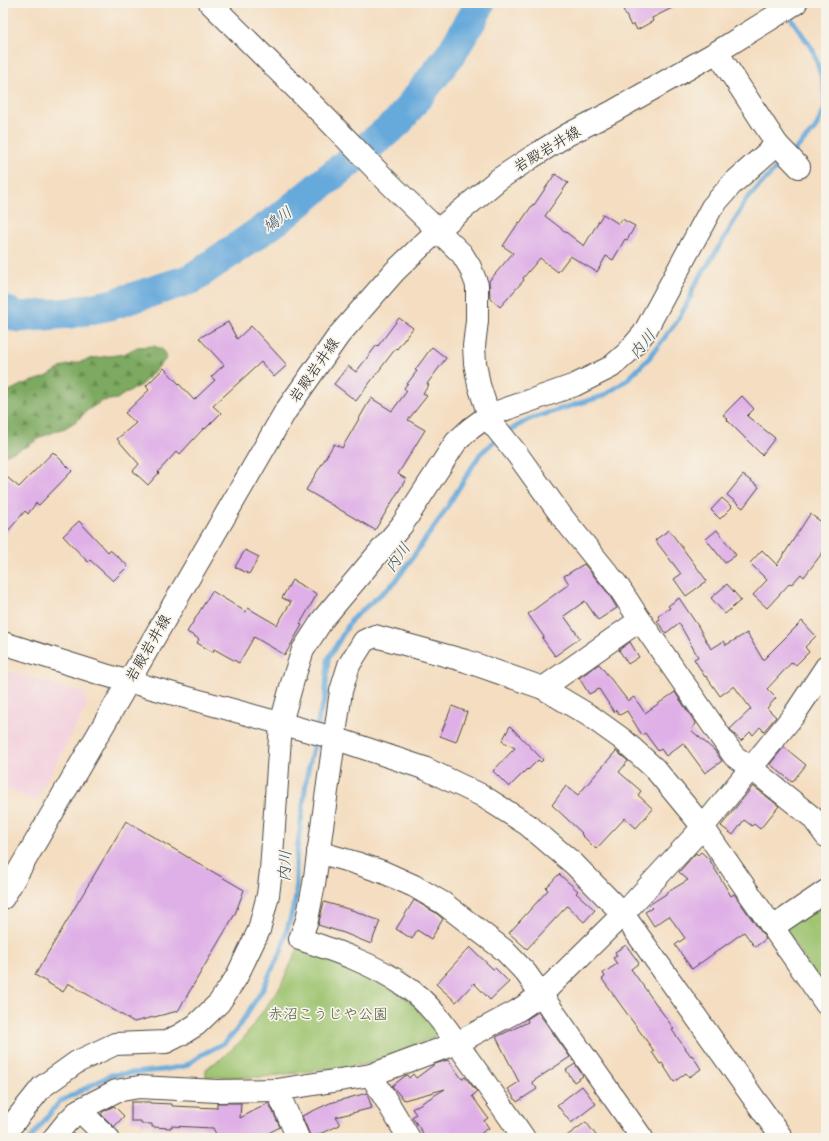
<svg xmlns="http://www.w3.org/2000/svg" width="829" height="1141" viewBox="0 0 829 1141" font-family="Mynerve,'Klee One',sans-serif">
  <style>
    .built { fill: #f3cfde }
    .forest { fill: url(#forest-firs); stroke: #546a46 }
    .park { fill: #9cc36e; stroke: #64774c }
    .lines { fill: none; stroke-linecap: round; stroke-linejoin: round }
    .stream { stroke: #66a9db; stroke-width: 5 }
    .river { stroke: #66a9db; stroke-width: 31 }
    .building { fill: #dfb0e7 }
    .minor-casing { stroke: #494641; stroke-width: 24 }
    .major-casing { stroke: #494641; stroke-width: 24 }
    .minor { stroke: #fff; stroke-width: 22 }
    .major { stroke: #fff; stroke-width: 22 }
    .labels { text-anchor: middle; stroke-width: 3.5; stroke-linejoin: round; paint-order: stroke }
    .street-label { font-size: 15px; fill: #2b2b2b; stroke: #f7f3e8 }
    .park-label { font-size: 15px; fill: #4d593f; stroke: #f7f3e8 }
    .water-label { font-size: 16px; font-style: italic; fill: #405769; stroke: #f7f3e8 }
  </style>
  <defs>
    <pattern id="forest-firs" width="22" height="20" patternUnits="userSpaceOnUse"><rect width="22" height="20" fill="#7da961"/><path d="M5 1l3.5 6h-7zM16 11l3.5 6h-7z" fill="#678a50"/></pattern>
  </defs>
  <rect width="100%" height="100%" fill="#f7f3e8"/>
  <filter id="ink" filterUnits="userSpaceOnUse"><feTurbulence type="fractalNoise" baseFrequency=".025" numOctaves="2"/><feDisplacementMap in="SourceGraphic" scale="8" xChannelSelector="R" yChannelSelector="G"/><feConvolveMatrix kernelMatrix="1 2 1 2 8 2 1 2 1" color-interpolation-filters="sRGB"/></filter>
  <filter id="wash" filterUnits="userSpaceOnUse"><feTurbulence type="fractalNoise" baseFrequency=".012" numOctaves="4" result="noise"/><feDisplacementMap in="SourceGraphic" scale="16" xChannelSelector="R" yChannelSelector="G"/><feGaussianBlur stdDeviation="0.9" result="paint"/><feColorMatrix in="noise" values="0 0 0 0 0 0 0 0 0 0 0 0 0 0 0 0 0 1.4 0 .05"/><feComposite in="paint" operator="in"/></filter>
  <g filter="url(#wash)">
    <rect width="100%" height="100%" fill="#f4ddc0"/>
    <path class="built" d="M3,670L84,693L87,706L35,802L3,786Z"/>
    <path class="forest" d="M154,346L162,349L167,358L141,385L124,394L117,399L102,401L88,410L78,420L65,428L41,437L28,446L3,456V394L21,385L46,377L64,366L94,358L124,354L137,347Z"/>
    <g class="park">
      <path d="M826,897V994L784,926Z"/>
      <path d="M298,948L362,970L411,1001L439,1035L368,1064L263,1077H206V1068L221,1059L243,1039L280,987Z"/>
    </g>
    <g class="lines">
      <g class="stream">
        <path d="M788,14L813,50L824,85L825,108L815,129L792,153"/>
        <path d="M506,433L529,419L603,396L627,380L649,358L678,320L691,296L693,288L727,234L746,200L784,160"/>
        <path d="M317,729L319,716L325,699L328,659L352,619L395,582L441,517L480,454L498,438"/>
        <path d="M31,1138L59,1102L111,1075L162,1070L185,1066L201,1055L224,1043L235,1032L263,989L270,973L281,952L296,897V859L307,775L315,739"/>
      </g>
      <path class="river" d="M3,310L19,317L70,313L110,305L191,279L280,218L398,122L451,54L473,17L480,3"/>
    </g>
    <g id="blocks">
      <g class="building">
        <path d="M620,3H682L652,18L653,21L637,30L634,24L631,26Z"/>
        <path d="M555,174L568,183L545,216L584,246L603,214L619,224L622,219L635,226L627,240L625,239L613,260L606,256L597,272L570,256L558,272L540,258L523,278L524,280L500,307L490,298L489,281L513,253L503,246L519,222L520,223L533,204L534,205Z"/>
        <path d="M399,318L413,328L397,349L396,348L356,401L334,384L348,366L356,372L377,345L378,346Z"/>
        <path d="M228,322L237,339L251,326L287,365L274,377L261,362L213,406L221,413L205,429L204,428L180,454L177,451L158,472L159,473L148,485L133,471L139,464L117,439L136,423L125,413L149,390L146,386L164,368L194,400L215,380L211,377L224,365L199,338Z"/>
        <path d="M432,347L446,358L427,384L429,385L423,393L427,396L408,420L425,430L398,474L406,479L375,530L306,490L334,444L342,448L371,398L392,411L407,391L404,388L417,371L415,370Z"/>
        <path d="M742,396L754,409L747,416L775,438L762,455L727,420L728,419L723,415Z"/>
        <path d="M53,452L72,471L39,505L36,503L28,514L25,511L3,537V474L19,487Z"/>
        <path d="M743,475L759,487L743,508L727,495Z"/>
        <path d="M722,498L732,507L720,519L711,510Z"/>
        <path d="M810,514L826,525V548L804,577L801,574L792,584L790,583L767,608L753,595L767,580L750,563L762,550L777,565Z"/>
        <path d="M79,521L108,552L110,550L128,566L113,581L90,560L88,562L63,536Z"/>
        <path d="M669,530L707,581L686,596L674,579L681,574L655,540Z"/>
        <path d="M717,530L736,555L725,563L706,539Z"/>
        <path d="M245,550L259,557L249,574L235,567Z"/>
        <path d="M584,564L608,593L617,608L598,620L585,601L564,616L580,638L555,656L542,638L544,637L528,614L569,584L564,576Z"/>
        <path d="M292,580L317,594L300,624L302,625L285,655L254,637L239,663L214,649L213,652L197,643L199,639L187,632L212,591L246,612L248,608L277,625L291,602L282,598Z"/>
        <path d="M727,584L741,600L725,614L711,598Z"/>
        <path d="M679,598L698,626L711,649L724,641L726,645L747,633L763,660L802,621L816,636L805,647L809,652L796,665L792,662L767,689L776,698L767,708L776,717L764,731L760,727L753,735L750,732L741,741L735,735L730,729L751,709L734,686L720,696L706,676L705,677L694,659L698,657L679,623L666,633L657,621L660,619L658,616L670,608L668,606Z"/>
        <path d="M630,642L639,657L628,664L619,650Z"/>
        <path d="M599,664L628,701L634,697L645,713L675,692L696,724L691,730L715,751L722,761L705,773L683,743L666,756L661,749L658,751L645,733L642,735L627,711L620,715L616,710L614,712L599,689L589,694L579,678Z"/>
        <path d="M452,706L467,712L456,742L440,736Z"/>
        <path d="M510,726L543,760L541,762L538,760L528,770L527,769L509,787L493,771L515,748L502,741Z"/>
        <path d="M784,747L806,765L792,782L770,764Z"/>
        <path d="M616,751L628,761L619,772L641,791L638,795L653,809L636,828L625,818L596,849L581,834L582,833L552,805L566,786L578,795Z"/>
        <path d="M753,786L779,806L760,829L754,824L752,826L744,820L733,835L721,826Z"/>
        <path d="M126,821L244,890L235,914L178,1011L134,1022L68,983L63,992L35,975Z"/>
        <path d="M701,852L709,859L731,896L734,894L766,939L755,947L744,932L692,969L675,945L685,938L669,916L654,926L645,912L652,908L649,905L666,894V893L688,880L679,872L696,853L698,855Z"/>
        <path d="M559,874L578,891L576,893L595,910L584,922L567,906L527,949L509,933L548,890L546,888Z"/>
        <path d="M414,900L436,913L443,919L431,939L417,930L412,939L396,929Z"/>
        <path d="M324,902L355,911L380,921L371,944L344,933L318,925Z"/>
        <path d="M626,945L639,963L631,969L674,1029L672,1030L691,1056L692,1055L701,1069L689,1077L686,1073L674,1082L662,1063L660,1064L652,1052L654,1051L602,979L605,977L603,973L617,964L613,958L617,956L615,952Z"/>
        <path d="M470,947L493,969L495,968L509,982L490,1000L474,983L456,1002L436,984Z"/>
        <path d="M538,1012L570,1057L532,1082L537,1089L517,1102L508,1089L519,1082L496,1037L528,1022L527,1019Z"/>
        <path d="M448,1060L462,1079L465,1077L477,1092L472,1096L488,1118L484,1121L489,1128L474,1138H426L412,1117L416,1114L412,1109L445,1089L404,1100L392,1086L405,1076L407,1075L409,1078L413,1074L416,1078L435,1064Z"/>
        <path d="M575,1064L583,1076L574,1082L566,1070Z"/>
        <path d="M582,1086L596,1104L571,1123L557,1105Z"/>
        <path d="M367,1093L372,1108L336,1117L340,1125L310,1138L309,1133L302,1116L330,1103Z"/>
        <path d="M131,1102H150V1103L172,1104V1106L217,1108V1103H241L240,1118L269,1103L280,1127L259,1138H218L213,1128L171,1126V1128L152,1127V1124H141V1121H131Z"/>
        <path d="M114,1106L124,1116L114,1127L101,1114L104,1111Z"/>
        <path d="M586,1122L598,1138H564Z"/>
      </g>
    </g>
  </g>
  <g filter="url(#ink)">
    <use href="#blocks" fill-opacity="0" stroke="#494641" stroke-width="1"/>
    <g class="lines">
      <g class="minor-casing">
        <g id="minor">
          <path d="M210,3L325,117L385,179L462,254L470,267L477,285V321L474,346L475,363L479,385L491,422L517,454L563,518L618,586L640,620L734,756L751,768L812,817L826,836"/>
          <path d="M777,144L799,167"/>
          <path d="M3,643L105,675L334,738L424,768L481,795L528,825L574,864L623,914L782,1138"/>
          <path d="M543,688L640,620"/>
          <path d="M318,852L356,863L383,872L414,886L443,903L504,950L526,973L642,1138"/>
          <path d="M773,927L826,891"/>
          <path d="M371,1075L409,1138"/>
          <path d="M277,1090L298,1138"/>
          <path d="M79,1110L108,1138"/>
          <path d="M3,1136L42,1087L77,1062L115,1044L166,1042L180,1035L196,1025L219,1003L236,978L259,930L268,895L271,871L281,723L293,680L303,650L323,619L402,525L456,442L470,429L489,415L575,385L611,367L627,353L644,333L712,207L732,184L777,144L717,52"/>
          <path d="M54,1138L66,1123L79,1110L116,1091L139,1087L217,1091L277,1090L371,1075L457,1043L517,1011L542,994L623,914L703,827L794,715L826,667"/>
          <path d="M524,1138C506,1112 487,1085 468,1059C449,1032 433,1005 405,986C374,964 336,951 300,939L307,920L314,884L341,691L349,665L364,641L375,636L466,661L543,688L590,716L622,739L655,769L703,827L826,1004"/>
        </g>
      </g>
      <g class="major-casing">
        <path id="major" d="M3,898L244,483L285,412L339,335L395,271L438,230L499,179L532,157L567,135L612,112L717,52L796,3"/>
      </g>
      <use href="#minor" class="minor"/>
      <use href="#major" class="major"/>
    </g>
  </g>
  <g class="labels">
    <g class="street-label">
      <text transform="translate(547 149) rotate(-31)" y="5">岩殿岩井線</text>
      <text transform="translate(314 370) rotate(-55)" y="5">岩殿岩井線</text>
      <text transform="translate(148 648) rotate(-60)" y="5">岩殿岩井線</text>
    </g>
    <g class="park-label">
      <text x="328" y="1019">赤沼こうじや公園</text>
    </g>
    <g class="water-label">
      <text transform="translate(277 219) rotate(-36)" y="6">鳩川</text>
      <text transform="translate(642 344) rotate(-50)" y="6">内川</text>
      <text transform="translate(397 557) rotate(-54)" y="6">内川</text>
      <text transform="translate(284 866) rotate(-87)" y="6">内川</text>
    </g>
  </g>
  <rect width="829" height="1141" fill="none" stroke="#f7f3e8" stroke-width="16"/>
</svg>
